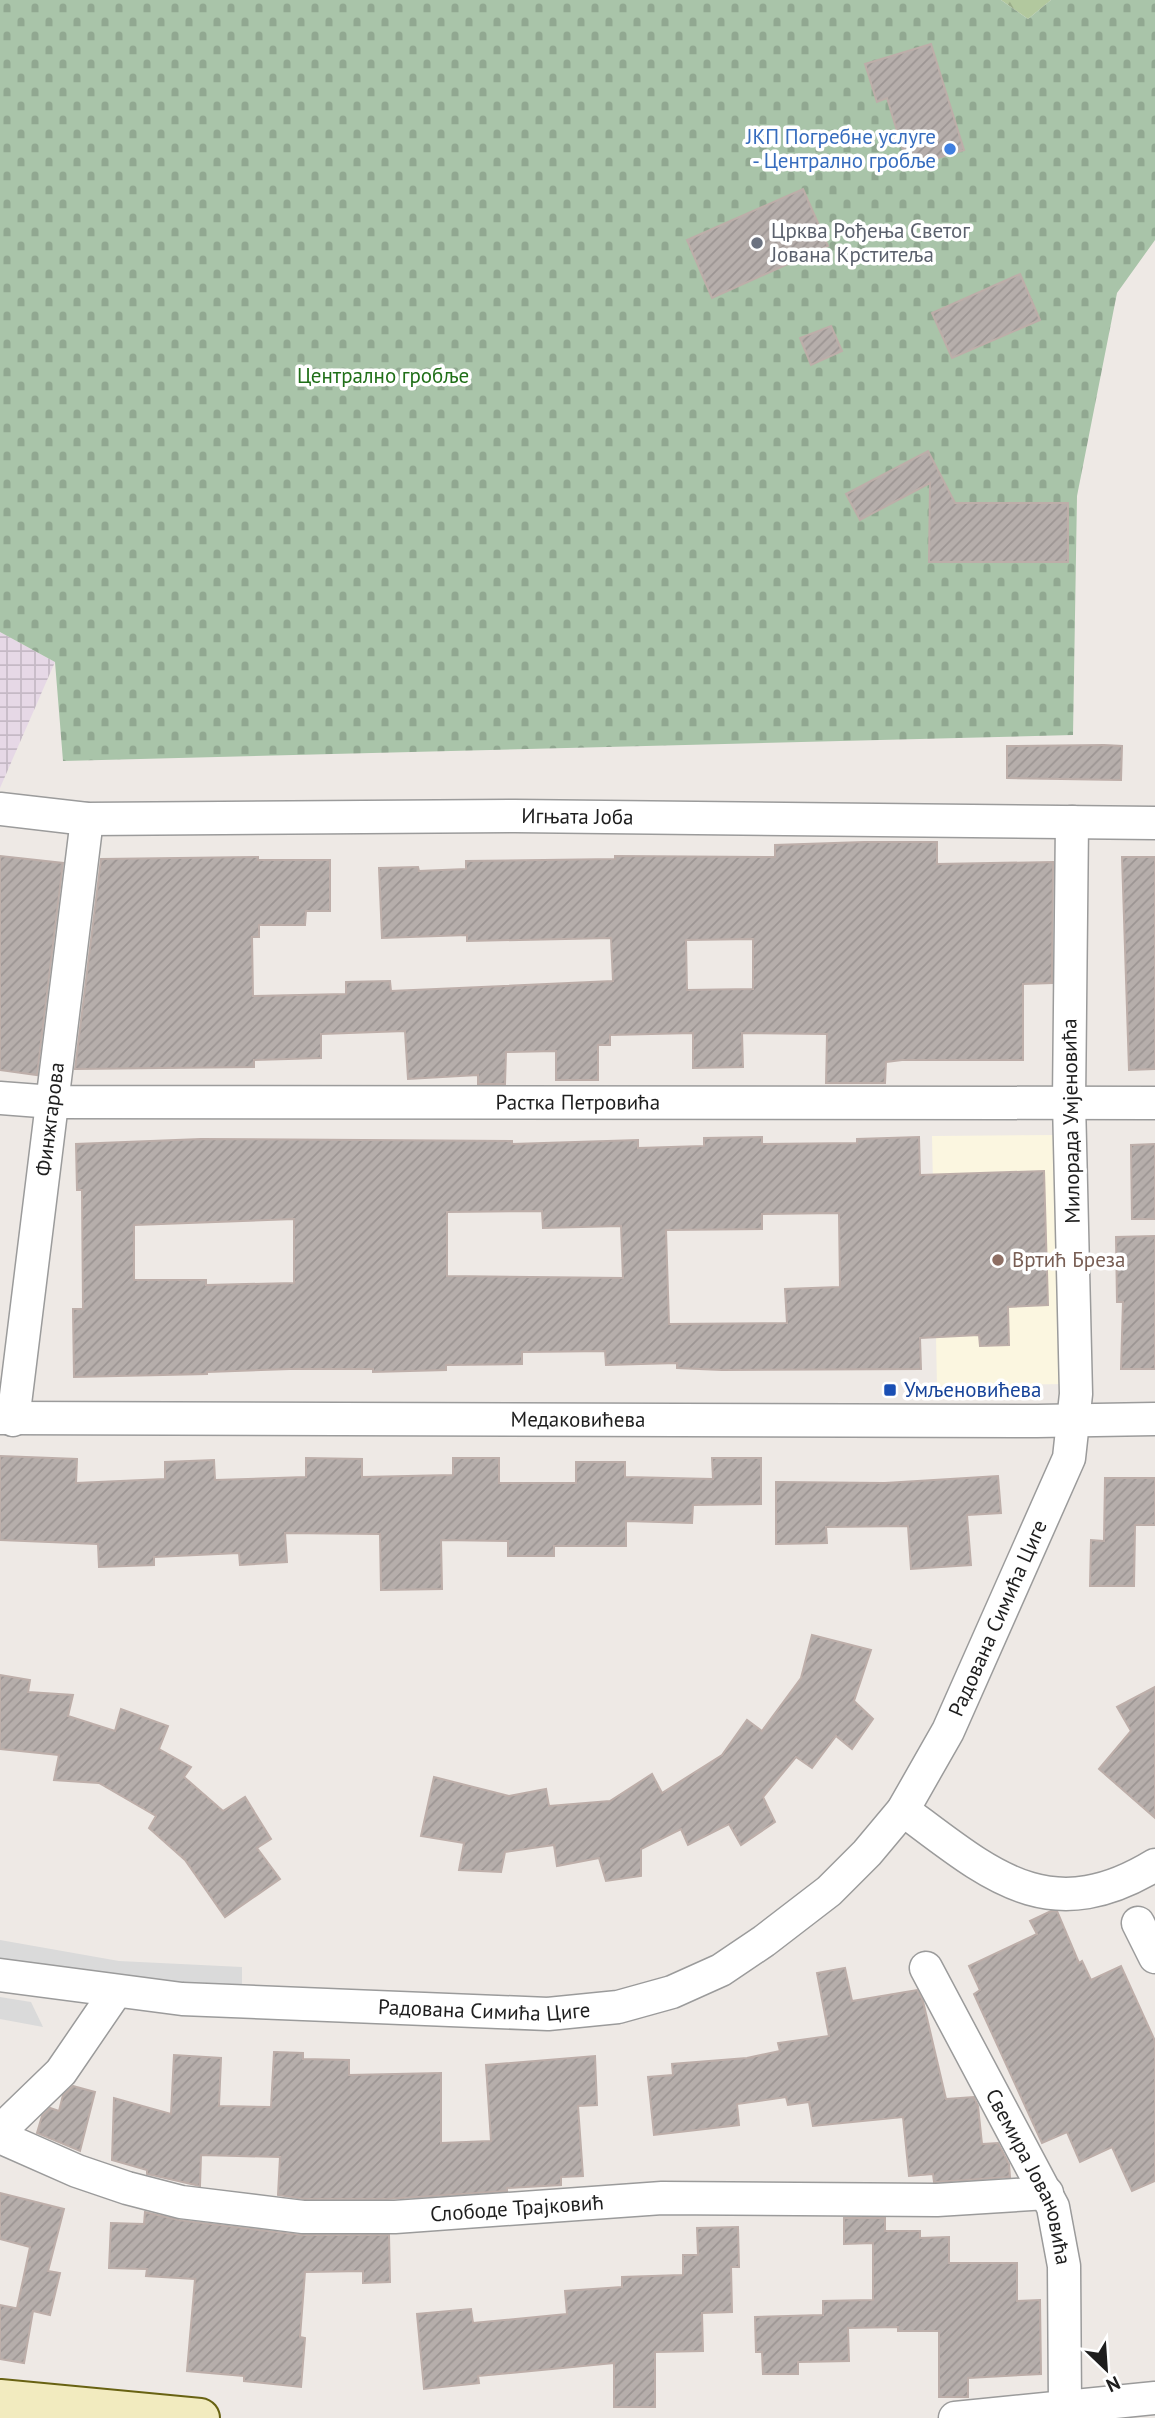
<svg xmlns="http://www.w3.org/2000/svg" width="1155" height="2418" viewBox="0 0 1155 2418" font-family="'PT Sans',sans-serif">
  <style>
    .industrial { fill: url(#industrial-grid) }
    .education { fill: #fbf6e0 }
    .forest { fill: url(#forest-firs) }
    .cemetery { fill: url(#cemetery-stones) }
    .parking { fill: #dadada }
    .building { fill: url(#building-hatch); stroke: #bdaea9; stroke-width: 2; fill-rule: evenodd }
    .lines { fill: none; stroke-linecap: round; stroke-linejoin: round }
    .street-casing { stroke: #9b9b9b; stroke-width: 35 }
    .secondary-casing { stroke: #686212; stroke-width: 42 }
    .street { stroke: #fff; stroke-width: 32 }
    .secondary { stroke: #f2ebbf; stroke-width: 38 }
    .shop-dot { fill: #3f7fe0; stroke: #fff; stroke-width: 2.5 }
    .worship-dot { fill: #6b7280; stroke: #fff; stroke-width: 2.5 }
    .education-dot { fill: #8d6e63; stroke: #fff; stroke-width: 2.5 }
    .transit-dot { fill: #1a4fb4; stroke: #fff; stroke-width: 2.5 }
    .labels { text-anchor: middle; stroke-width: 7; stroke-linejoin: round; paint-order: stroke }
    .shop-label { font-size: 21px; fill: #366cbe; stroke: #fff; text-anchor: end }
    .worship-label { font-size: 21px; fill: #5b616d; stroke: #fff; text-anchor: start }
    .park-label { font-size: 21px; fill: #206f18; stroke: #fff }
    .street-label { font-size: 21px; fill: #1e1e1e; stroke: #fff }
    .education-label { font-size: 21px; fill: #785e54; stroke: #fff; text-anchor: start }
    .transit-label { font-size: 21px; fill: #164399; stroke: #fff; text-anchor: start }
  </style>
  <defs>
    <pattern id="industrial-grid" width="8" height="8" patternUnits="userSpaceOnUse" patternTransform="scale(1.75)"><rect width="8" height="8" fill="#e6d8e6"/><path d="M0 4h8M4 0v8" fill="none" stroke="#c5b9c5"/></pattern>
    <pattern id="forest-firs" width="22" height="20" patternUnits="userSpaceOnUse" patternTransform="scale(1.75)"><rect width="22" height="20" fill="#b2c89e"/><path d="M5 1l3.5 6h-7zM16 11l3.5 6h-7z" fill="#99ab88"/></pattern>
    <pattern id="cemetery-stones" width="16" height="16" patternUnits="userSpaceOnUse" patternTransform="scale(1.75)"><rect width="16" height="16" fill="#a9c4a9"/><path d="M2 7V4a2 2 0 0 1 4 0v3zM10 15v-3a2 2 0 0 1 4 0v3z" fill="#91a891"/></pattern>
    <pattern id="building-hatch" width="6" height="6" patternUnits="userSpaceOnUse" patternTransform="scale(1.75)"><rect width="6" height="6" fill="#b6aeab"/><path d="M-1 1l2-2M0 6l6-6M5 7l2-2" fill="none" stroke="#9c9593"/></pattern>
  </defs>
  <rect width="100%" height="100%" fill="#eee9e5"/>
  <path class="industrial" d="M0,632L55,662L0,788Z"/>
  <path class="education" d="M1058,1135L1066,1384L937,1386L932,1136Z"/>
  <path class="forest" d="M1001,0H1051L1028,19Z"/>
  <path class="cemetery" d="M0,0H1001L1028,19L1051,0H1155V240L1117,293L1077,496L1073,735L63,761L55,662L0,632Z"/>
  <g class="parking">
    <path d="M0,1940L119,1961L242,1967V1990L181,1987L0,1960Z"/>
    <path d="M0,1997L31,2002L43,2027L0,2019Z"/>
  </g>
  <g class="building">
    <path d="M931,44L964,150L908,167L887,98L877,102L865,64Z"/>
    <path d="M803,189L828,246L712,298L687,240Z"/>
    <path d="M1020,274L1040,320L952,358L932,313Z"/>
    <path d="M831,326L842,351L811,365L800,338Z"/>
    <path d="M928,451L955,503H1068V562H929L930,483L860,520L846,494Z"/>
    <path d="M1104,745L1122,746L1121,780L1007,778V746Z"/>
    <path d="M864,842H937V864L1053,862L1052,983L1023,984V1060H902L886,1062L885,1083H826L827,1034L742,1033L743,1067L693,1068V1033L610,1035V1045H598V1080H556V1051L506,1052L505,1084H478V1075L408,1079L405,1031L321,1034V1058L254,1060V1067L75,1069L101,859L258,857V860H330V911H306L305,925H259V937H252L253,996L346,994V982L390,981L391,991L613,981L611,938L467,941V935L382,938L379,868L418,867L419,871L466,869V861L615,859V856L775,857V845ZM753,939V989L687,990L686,940Z"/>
    <path d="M0,856L63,863L37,1075L0,1070Z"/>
    <path d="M1122,857H1155V1069L1129,1070Z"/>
    <path d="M762,1137V1144L857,1143V1139L919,1137L920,1175L1044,1171L1048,1305L1008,1307L1009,1345L980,1346L979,1335L920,1338L921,1369L722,1370L677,1368V1363L606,1365L605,1351L522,1352V1364L446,1365V1370L373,1372V1369H290L207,1372V1374L74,1377L73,1309H83L82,1190H77L76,1144L201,1139L512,1141V1144L638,1140V1148L704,1146V1138ZM542,1211L543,1228L621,1226L623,1278L447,1276V1212ZM839,1213L840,1287L785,1289L787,1323L669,1324L666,1230L762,1229V1214ZM294,1219V1283L206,1285V1280H134V1225Z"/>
    <path d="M1155,1144V1219H1132L1131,1145Z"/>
    <path d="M1155,1236V1369H1121L1123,1302H1117L1116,1237Z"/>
    <path d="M0,1456L77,1459L76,1483L165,1479V1462L214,1460L215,1480L306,1477V1458L362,1459V1477L453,1475V1458H499V1483H576V1462H625V1477L713,1479L712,1458H761V1504L693,1505L692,1523L626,1521V1546H554V1556H508V1541L441,1540L442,1589L381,1590L380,1534L285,1533L287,1562L240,1565L239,1553L154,1557V1565L99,1567L98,1544L0,1540Z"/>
    <path d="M998,1476L1001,1513L967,1515L971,1565L911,1569L908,1526L826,1527L827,1543L776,1544V1482L885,1483Z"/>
    <path d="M1105,1478H1155V1525H1135L1134,1586H1090L1091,1540L1104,1541Z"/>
    <path d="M812,1635L871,1650L854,1701L873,1719L852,1749L836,1736L812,1768L796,1757L763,1797L775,1822L741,1845L729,1824L688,1845L681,1829L641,1849V1876L606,1881L599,1858L557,1866L554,1845L505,1852L501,1872L459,1870L464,1843L421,1836L434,1777L509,1796L546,1789L549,1806L610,1801L652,1774L662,1793L722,1755L747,1720L762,1731L801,1678Z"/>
    <path d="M0,1675L30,1680L28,1692L73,1695L68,1716L115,1731L121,1709L168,1726L159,1749L191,1767L184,1777L223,1811L245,1797L271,1839L257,1848L280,1879L225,1917L185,1860L149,1828L156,1816L99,1783L54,1780L59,1755L0,1749Z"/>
    <path d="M1155,1687V1818L1099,1769L1131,1731L1117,1707Z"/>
    <path d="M1051,1911H1057L1079,1963L1082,1961L1091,1980L1121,1966L1155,2041V2181L1132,2191L1112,2147L1080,2162L1067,2132L1042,2143L974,1994L980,1990L969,1966L1037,1934L1030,1921Z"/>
    <path d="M845,1968L852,2001L917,1990L923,2001L946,2099L974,2097L978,2106L982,2144L998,2143L1009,2164L1010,2177L936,2182H934L933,2174L909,2176L903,2117L813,2126L809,2102L788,2105L786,2097L737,2104L739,2125L654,2135L648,2077L673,2075L672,2064L747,2058L780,2051L778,2043L829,2036L817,1973Z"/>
    <path d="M274,2052L303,2053V2059L349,2060V2075L441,2073V2143L491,2141L486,2065L595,2056L597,2105L578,2106L583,2176L561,2177V2185L507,2188V2191L388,2199H304L278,2195L280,2157L201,2155L200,2186L147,2174V2170L112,2160L114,2098L171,2114L174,2055L221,2058L219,2106L271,2107Z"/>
    <path d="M73,2086L95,2092L80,2151L37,2133L42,2116L50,2108L59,2111L63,2095Z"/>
    <path d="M0,2193L64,2209L48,2271L60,2273L50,2315L33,2311L24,2363L0,2359V2305L20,2309L17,2308L30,2247L0,2239Z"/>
    <path d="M145,2212L179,2220L301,2235H389L390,2282L363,2283V2271L305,2272L300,2337L305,2338L301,2387L244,2381V2376L187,2371L195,2279L146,2276L147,2269L109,2268L111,2223L144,2224Z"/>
    <path d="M844,2218H885V2231H920V2238L949,2237V2263H1017V2301L1040,2300L1041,2374L968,2378V2397H939V2331H898V2327L848,2328L849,2361L798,2362V2374H763L762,2352H756L755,2317L823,2315V2301L873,2300V2243L844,2244Z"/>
    <path d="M738,2227L739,2267H731L732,2312L702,2313L703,2351L655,2352V2407H614V2363L478,2376L479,2383L424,2389L417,2314L471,2309L473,2323L567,2314L565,2291L622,2287V2277L683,2275V2255H698L697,2228Z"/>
  </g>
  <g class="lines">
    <g class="street-casing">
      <g id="street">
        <path id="s1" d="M0,809L87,819L515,816L1155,823"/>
        <path id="s2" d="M0,1098L53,1102L1155,1103"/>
        <path id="s3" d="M0,1418L1037,1421L1155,1419"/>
        <path id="s4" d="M13,1420L87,819"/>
        <path d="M903,1810C989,1874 1048,1930 1155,1865"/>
        <path d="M1138,1923L1155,1957"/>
        <path id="s5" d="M926,1968L1053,2207L1064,2266L1065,2406"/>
        <path id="s6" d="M0,1975L182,1999L548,2014L618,2007L672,1992L721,1970L764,1941L829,1891L867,1853L903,1810L948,1731L1069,1458L1076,1394L1069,1102L1072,822"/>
        <path d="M0,2131L61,2072L115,1993"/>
        <path id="s7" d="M0,2137L77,2171L127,2188L181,2202L303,2217H395L662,2198L937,2200L1047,2193"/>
        <path d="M955,2418L1155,2398"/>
      </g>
    </g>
    <g class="secondary-casing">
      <path id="secondary" d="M0,2399L200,2418"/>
    </g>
    <use href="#street" class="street"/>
    <use href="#secondary" class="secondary"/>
  </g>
  <circle class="shop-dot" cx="950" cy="149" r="7"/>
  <circle class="worship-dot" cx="757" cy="243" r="7"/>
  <circle class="education-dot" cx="998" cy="1260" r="7"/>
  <rect class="transit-dot" x="883" y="1383" width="14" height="14" rx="3.5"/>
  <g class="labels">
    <g class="shop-label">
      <text x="936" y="144">ЈКП Погребне услуге<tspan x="936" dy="24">- Централно гробље</tspan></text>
    </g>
    <g class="worship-label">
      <text x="771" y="238">Црква Рођења Светог<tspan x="771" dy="24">Јована Крститеља</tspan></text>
    </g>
    <g class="park-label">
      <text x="383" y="383">Централно гробље</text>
    </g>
    <g class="street-label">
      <text dy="7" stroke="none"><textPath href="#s1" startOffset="578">Игњата Јоба</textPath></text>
      <text dy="7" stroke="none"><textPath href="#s2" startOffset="578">Растка Петровића</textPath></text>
      <text dy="7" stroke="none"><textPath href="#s4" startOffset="303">Финжгарова</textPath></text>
      <text transform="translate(1071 1121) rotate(-91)" y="7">Милорада Умјеновића</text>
      <text dy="7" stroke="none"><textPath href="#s3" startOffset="578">Медаковићева</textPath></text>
      <text dy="7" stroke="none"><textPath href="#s6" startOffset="1188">Радована Симића Циге</textPath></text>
      <text dy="7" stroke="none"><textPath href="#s6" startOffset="486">Радована Симића Циге</textPath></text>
      <text dy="7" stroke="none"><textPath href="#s5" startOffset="234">Свемира Јовановића</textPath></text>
      <text dy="7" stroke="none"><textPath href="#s7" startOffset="530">Слободе Трајковић</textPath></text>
    </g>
    <g class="education-label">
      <text x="1012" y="1267">Вртић Бреза</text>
    </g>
    <g class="transit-label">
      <text x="904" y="1397">Умљеновићева</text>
    </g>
  </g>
  <g transform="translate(1106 2369) rotate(155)" stroke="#ffffff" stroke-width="5" paint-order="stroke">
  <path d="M0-5L12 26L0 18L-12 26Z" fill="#1e1e1e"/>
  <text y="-10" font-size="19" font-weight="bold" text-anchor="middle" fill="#1e1e1e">N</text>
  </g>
</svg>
